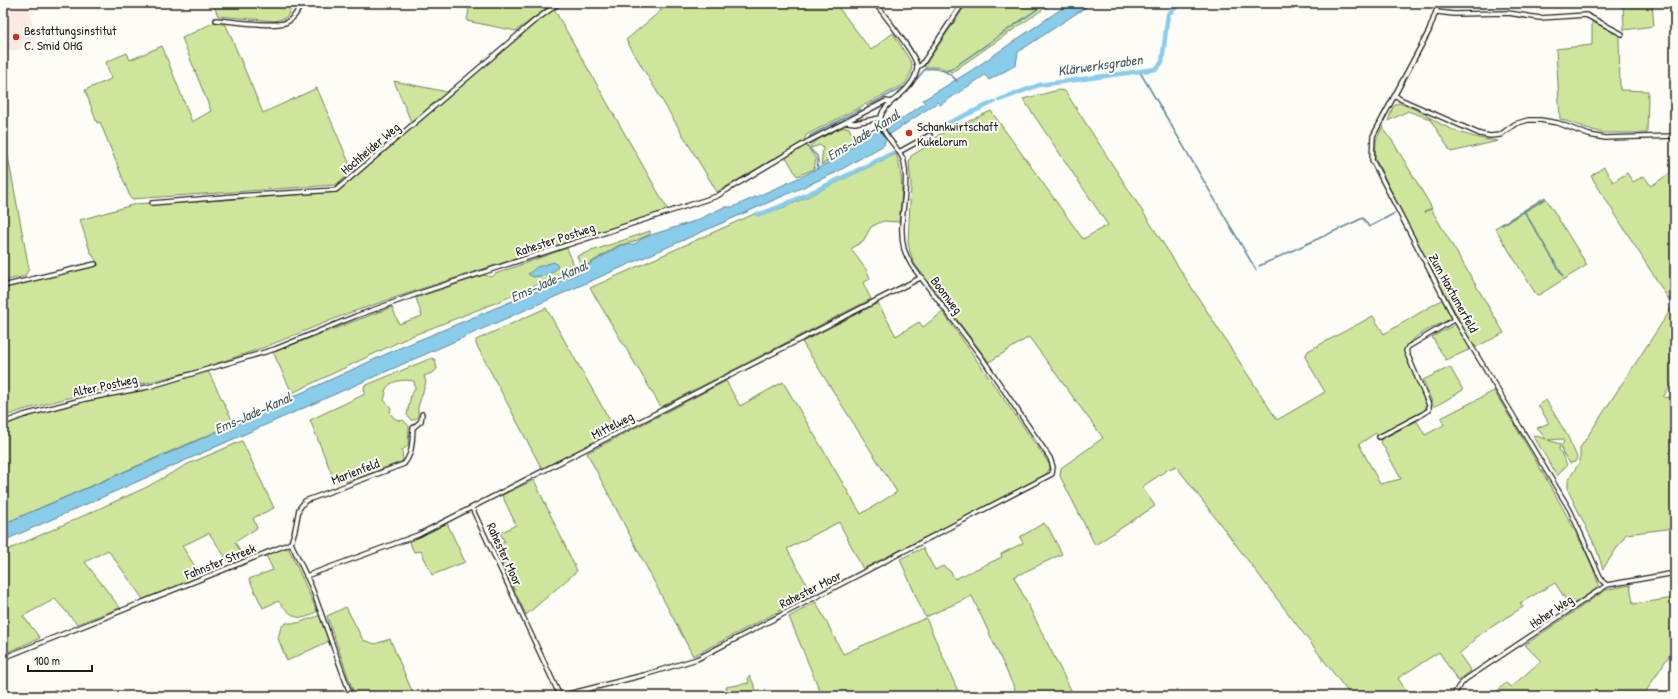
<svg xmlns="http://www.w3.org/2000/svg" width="1678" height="699" viewBox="0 0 1678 699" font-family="'Patrick Hand',sans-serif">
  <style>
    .built { fill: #fce9e2 }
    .green { fill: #cee69c; stroke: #75815c }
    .water { fill: #89ccea; stroke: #5d8698 }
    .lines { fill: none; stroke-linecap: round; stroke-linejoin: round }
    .stream { stroke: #5d8698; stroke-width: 1.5 }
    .canal { stroke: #89ccea; stroke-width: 4.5 }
    .street-casing { stroke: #1c1c1c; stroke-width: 6 }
    .street { stroke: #fdfcf7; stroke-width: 3.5 }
    .poi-dot { fill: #c8321e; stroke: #fdfcf7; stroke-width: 1.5 }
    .labels { text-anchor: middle; stroke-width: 4; stroke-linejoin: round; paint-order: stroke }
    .poi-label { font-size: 13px; fill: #1c1c1c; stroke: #fdfcf7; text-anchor: start }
    .street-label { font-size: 13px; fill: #1c1c1c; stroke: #fdfcf7 }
    .water-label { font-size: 14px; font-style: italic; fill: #425a64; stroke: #fdfcf7 }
  </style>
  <rect width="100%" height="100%" fill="#fdfcf7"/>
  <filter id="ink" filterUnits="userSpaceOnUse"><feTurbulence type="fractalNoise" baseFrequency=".025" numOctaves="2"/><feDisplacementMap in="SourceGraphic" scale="8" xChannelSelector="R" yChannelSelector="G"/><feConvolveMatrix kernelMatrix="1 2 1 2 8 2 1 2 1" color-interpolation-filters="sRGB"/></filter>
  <g filter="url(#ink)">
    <path class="built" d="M3,3H28L37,45L3,53Z"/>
    <g class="green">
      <path d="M213,3H294L287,17L275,21L218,16Z"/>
      <path d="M470,3H550L551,5L516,31L467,21Z"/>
      <path d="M670,3H835L871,50L893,33L912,64L911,73L905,84L806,135L804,141L717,192L626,40Z"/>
      <path d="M967,3H1052L952,72L939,67H924Z"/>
      <path d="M1623,3H1652L1654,26L1624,30Z"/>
      <path d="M554,9L668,210L427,287L349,313L265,347L197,370L146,383L90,392L23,410L3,417V288L99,265L90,251L80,220L136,204L150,203L152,205L337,192L535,23Z"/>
      <path d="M1592,21L1619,35L1620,90L1648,91L1647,133H1602L1560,119L1556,49L1592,45Z"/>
      <path d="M215,22L226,25L263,113L317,88L353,172L335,185L131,199L100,122L97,123L85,90L111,79L106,62L127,53L130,60L162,46L192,122L211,111L182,38Z"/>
      <path d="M394,81L447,92L412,124Z"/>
      <path d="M1059,90L1065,91L1277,420L1325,392L1305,357L1308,351L1373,316L1384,334L1443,299L1453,318C1439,325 1411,335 1404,350L1426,403V407L1424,411L1378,436L1376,433L1359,444L1380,484L1401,479L1380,440L1417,421L1425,435L1444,425L1441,418L1494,391C1510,418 1602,567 1598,588L1570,606L1555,583L1520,603L1523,607L1474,638L1475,640L1459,654L1471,671L1458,681L1439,652L1398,678L1409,696H1351L1176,466L1167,470L1142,487L1155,506L1095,545L1060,476L1061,468L1103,438L1029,337L989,362L914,263L910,252L908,241L911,184L909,162L911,156L932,143L938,135L991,111L1083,239L1108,225L1023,99Z"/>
      <path d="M1398,103C1413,107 1426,115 1439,123C1457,133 1478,139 1498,141L1451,152L1430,119L1408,111L1388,121L1393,107Z"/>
      <path d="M1383,126L1386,134L1392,140L1432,208L1424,212L1431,209L1504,333L1476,347L1471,342L1407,223L1375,158L1376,140Z"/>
      <path d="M845,127L849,128L857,142L821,165L823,148L820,145L811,148L810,146C820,137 832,131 845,127Z"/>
      <path d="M3,130L29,269L25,276L3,281Z"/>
      <path d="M806,145L816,159L814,169L797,176L786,157Z"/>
      <path d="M896,154C904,176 902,198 899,222L883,221L871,227L863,241L851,249L867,271L870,279L863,283L871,299L661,407L590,288L754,214L758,216L788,206Z"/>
      <path d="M1674,163L1675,165V380L1663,397L1675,398V528L1626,534L1603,569L1596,548L1568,490V480L1580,462V448L1673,306L1591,176L1604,167L1613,182L1627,173L1633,182L1644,176L1651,186L1670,173L1671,164Z"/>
      <path d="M1545,197L1587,265L1537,296L1495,228Z"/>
      <path d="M650,231V234L633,242L619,245L582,268L577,256Z"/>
      <path d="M567,248L575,268L500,301L409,337L292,393L273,352L392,307L399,324L422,316L416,298L484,275L492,277L495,274Z"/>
      <path d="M878,303L896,336L919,322L923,327L943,312L1050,465V468L1044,477L863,569L839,522L787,549L812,594L693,656L587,453L726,381L740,406L783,382L861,514L897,492L802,342Z"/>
      <path d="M546,308L616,431L542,469L476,344V340Z"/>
      <path d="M1456,324L1471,349L1446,360L1432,337Z"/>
      <path d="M432,358L435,360L437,369L434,372L424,376L426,382L418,407V417L414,420H411L407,415L411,395L415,389L414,381C404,379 389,380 385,391L386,393L384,400L391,408L390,413L394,418L400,421L403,420L409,426L408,446L402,450L403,461L347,482L344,478L335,482L310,420L365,394L364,386Z"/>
      <path d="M1450,367L1463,390L1434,407L1423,380Z"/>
      <path d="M208,371L234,424L3,524V426C50,406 100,399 149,388C169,383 188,377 208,371Z"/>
      <path d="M1546,400L1567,435L1577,457L1575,462L1570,463L1563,454L1561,446L1564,442L1562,439L1548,440L1560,444L1559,449L1567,465L1557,476L1533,435L1546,439L1537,428L1549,423L1538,405Z"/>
      <path d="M242,441L274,508L253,518L257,528L235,542L244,559L230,564L209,533L182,546L201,576L143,599L108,550L85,562L120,608L77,624L55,599L23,616L40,638L3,654V552L145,488L188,464Z"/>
      <path d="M534,480L577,571L526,615L494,547L505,542L500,533L516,525L502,495Z"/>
      <path d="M447,523L465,562L432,575L421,551L414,552L409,541Z"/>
      <path d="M1044,523L1047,527H1048L1062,554L1014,577L1074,696H1018L972,596L926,617L924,615L900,559L923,548L935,570L943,566L950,571L955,579L1002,557L1001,554L1023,543L1020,537Z"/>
      <path d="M285,548L289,549L317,611C299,625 291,615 278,601L263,608L249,579L273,570L266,555Z"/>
      <path d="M1630,585L1633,604L1675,598V646L1643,696H1492L1506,683L1511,687L1541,661L1525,645L1606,590Z"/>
      <path d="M816,602L843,654L926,618L960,696H822L789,617Z"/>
      <path d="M346,607L363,640L375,644L390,639L414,696H355L327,616Z"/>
      <path d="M321,615L329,641L287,661L278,638L281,627L286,623H298Z"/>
      <path d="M750,676L759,696H730L726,687L749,683L748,677Z"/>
    </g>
    <g class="water">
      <path d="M1070,3H1092L1018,52L1016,65L989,80L985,75L940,105L938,102L886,137L884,145L835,173L3,541V524L185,446L395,350L584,271L585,267L621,245L635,244L641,239L651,235L695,221L724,207H733C781,185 834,167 873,130L884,131L925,103L923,100L972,70Z"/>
      <path d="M554,262L558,266C554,275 541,276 533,277L528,274L537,267Z"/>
    </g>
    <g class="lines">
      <g class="stream">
        <path d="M946,71L953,68L1046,3"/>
        <path d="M1140,72L1256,270"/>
        <path d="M917,79L925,69C939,67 948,71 957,81"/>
        <path d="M867,106L904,87"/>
        <path d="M809,138L811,135L861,109"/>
        <path d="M807,146L817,156L818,161L817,169"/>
        <path d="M1524,211L1563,276"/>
        <path d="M1502,225L1545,199"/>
        <path d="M1259,266L1363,218L1369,227L1395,213"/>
      </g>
      <g class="canal">
        <path d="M999,100L1039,85L1156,69L1162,62L1168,14L1181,3"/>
        <path d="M931,131L994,102"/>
        <path d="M757,214C768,216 878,160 897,151"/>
      </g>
      <g class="street-casing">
        <g id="street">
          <path d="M1439,3L1429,31L1373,136L1372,160L1455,319L1570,510L1602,581L1607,585"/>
          <path d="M1437,12L1454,14L1508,13L1540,18L1586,15L1622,34"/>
          <path d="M216,20C230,21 276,28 287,22C295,18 298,10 302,3"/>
          <path d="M917,68L922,64L963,3"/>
          <path d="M1395,95L1400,99L1480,134L1490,136L1500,135L1515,124L1528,120H1540L1558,123L1589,135L1605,138L1675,136"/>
          <path d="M847,122L855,123L880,118"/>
          <path d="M899,152L930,135"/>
          <path d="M152,203L236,196L336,190L533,22L559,3"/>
          <path d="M3,286L95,264"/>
          <path d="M3,423L24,415L85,399L148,387L275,349L356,316L423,292L717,196L807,142L886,101L891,102"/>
          <path d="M1379,437L1423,414L1429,410V405L1408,356L1406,351L1408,347L1455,319"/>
          <path d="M472,508L560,696"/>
          <path d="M291,543L295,530L299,509L305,501L404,464C413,453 412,441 413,428L421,421L422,414"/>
          <path d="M306,576L418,535L922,277"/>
          <path d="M3,658L291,543L312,588L351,696"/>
          <path d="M560,696L644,675L697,659L1052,474L1053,467L1050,458L982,358L912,266C909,261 906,255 904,249C897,220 910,191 904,162C900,146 878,134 881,117C882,108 894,100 900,95C908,88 917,77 917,66C916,54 884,15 875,3"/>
          <path d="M1453,696L1459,686L1466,679L1607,585L1675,573"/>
        </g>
      </g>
      <use href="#street" class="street"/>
    </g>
  </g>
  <g class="poi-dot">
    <circle cx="16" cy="37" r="4"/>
    <circle cx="909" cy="133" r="4"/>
  </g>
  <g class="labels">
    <g class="poi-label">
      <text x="24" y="35">Bestattungsinstitut<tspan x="24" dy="15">C. Smid OHG</tspan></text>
      <text x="917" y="131">Schankwirtschaft<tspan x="917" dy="15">Kukelorum</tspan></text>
    </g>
    <g class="street-label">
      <text transform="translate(370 148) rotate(-40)" y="5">Hochheider Weg</text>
      <text transform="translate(555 239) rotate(-18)" y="5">Rahester Postweg</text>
      <text transform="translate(1454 293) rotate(61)" y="5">Zum Haxtumerfeld</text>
      <text transform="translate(947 295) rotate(53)" y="5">Boomweg</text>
      <text transform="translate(105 385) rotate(-12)" y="5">Alter Postweg</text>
      <text transform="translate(612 425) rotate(-27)" y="5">Mittelweg</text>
      <text transform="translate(355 471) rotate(-21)" y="5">Marienfeld</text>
      <text transform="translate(505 554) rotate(65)" y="5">Rahester Moor</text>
      <text transform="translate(220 561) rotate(-22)" y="5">Fahnster Streek</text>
      <text transform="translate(810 589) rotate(-27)" y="5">Rahester Moor</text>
      <text transform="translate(1551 611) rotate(-34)" y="5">Hoher Weg</text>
    </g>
    <g class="water-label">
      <text transform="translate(1100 65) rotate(-8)" y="5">Klärwerksgraben</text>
      <text transform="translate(863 135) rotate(-32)" y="5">Ems-Jade-Kanal</text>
      <text transform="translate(549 281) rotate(-24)" y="5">Ems-Jade-Kanal</text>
      <text transform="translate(253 413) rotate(-24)" y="5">Ems-Jade-Kanal</text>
    </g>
  </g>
  <rect width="1678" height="699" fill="none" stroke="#fdfcf7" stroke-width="16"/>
  <rect x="8" y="8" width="1662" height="683" fill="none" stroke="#1c1c1c" stroke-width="1.5" filter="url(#ink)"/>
  <path d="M28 665v6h64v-6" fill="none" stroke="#1c1c1c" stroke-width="2"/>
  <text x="34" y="665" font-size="12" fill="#1c1c1c" stroke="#fdfcf7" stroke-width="3" paint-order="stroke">100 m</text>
</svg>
